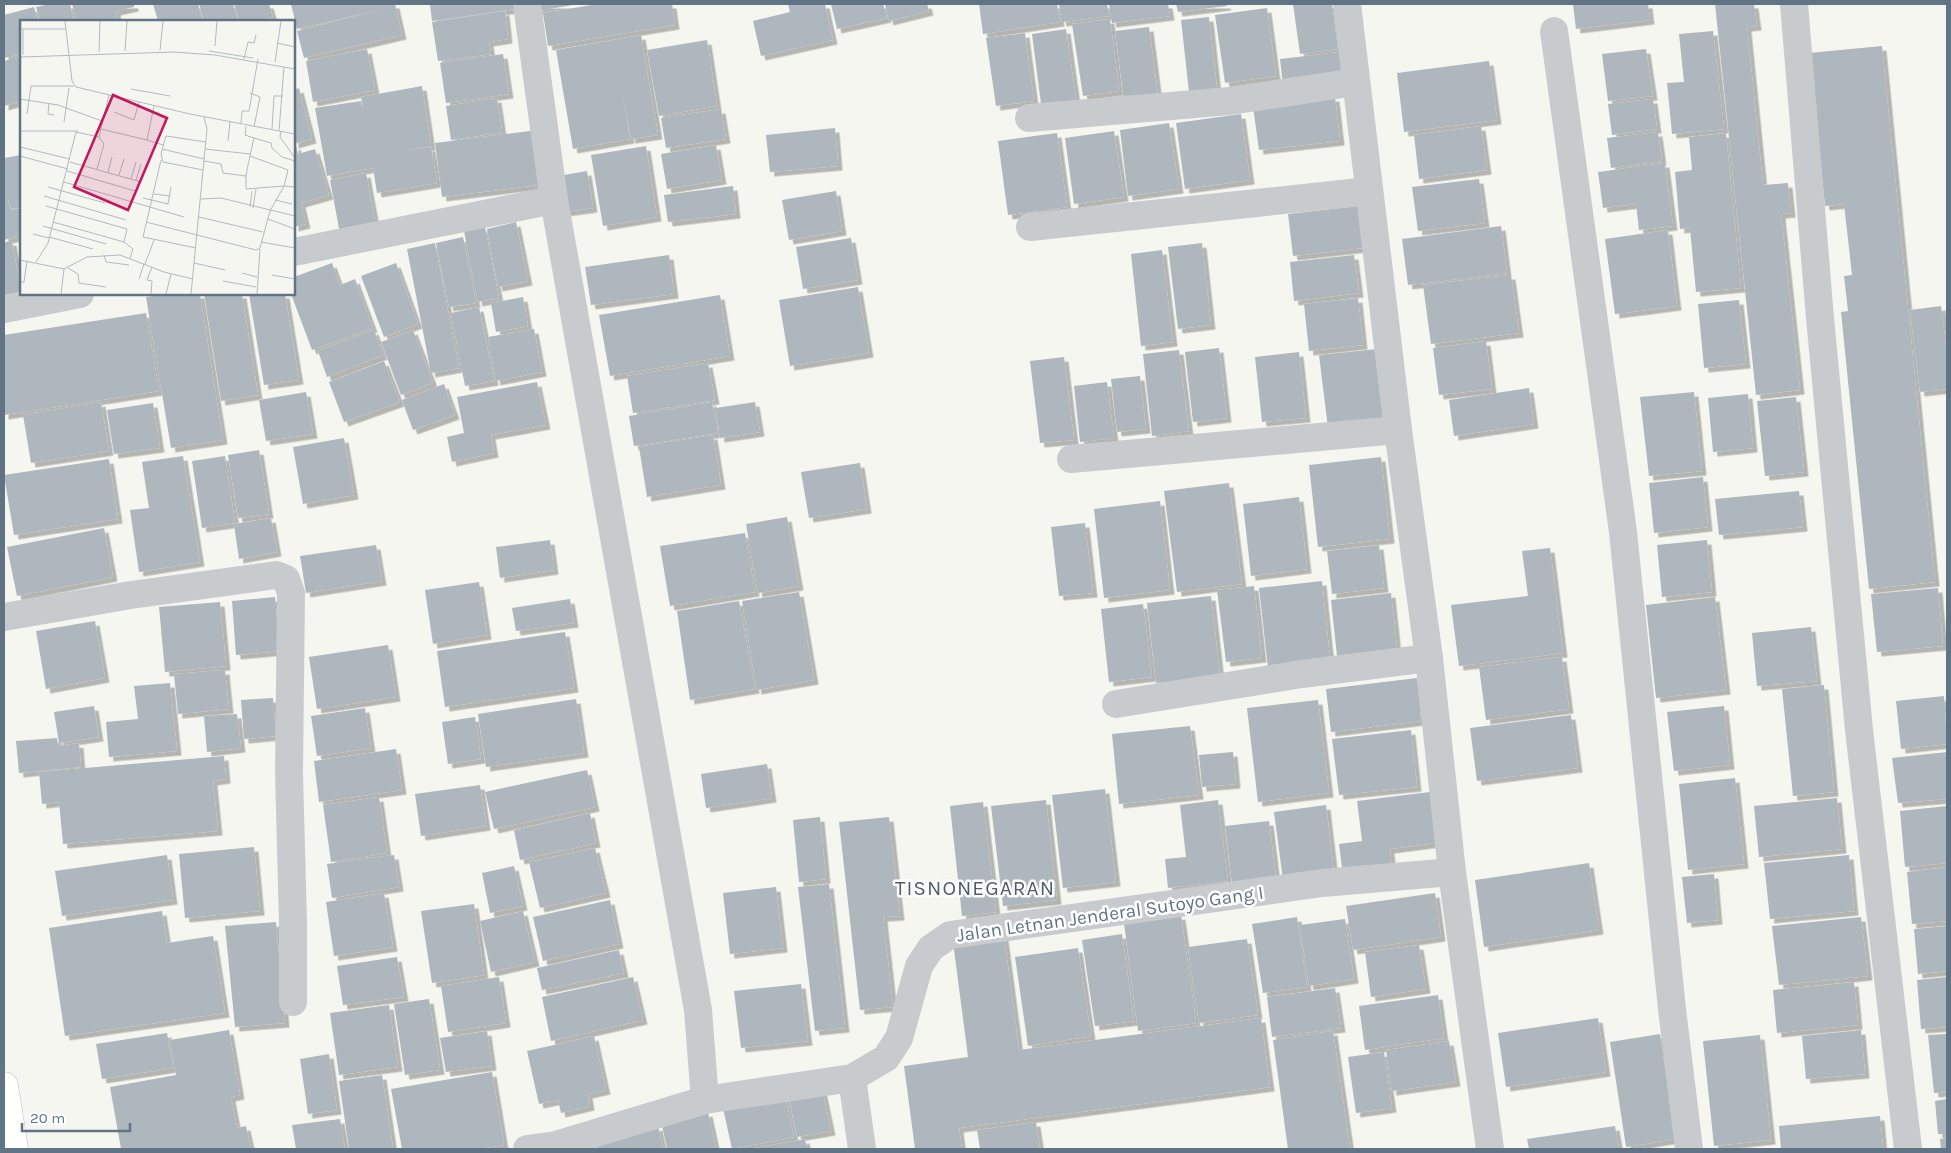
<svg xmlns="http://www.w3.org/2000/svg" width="1951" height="1153" viewBox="0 0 1951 1153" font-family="Karla,sans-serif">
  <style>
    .building { fill: #aeb7bd; filter: url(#shadow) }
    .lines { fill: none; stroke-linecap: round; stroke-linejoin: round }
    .secondary-casing { stroke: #b9bec3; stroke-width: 29 }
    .street { stroke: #c8cbce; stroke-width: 28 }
    .secondary { stroke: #fff; stroke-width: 28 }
    .labels { text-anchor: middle; stroke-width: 5; stroke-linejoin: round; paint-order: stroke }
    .street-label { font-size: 19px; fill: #617486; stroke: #fff }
    .quarter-label { font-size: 21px; letter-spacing: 1px; fill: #505d6a; stroke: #fff }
    .inset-road { fill: none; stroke: #b1bac0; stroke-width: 1 }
    .view { fill: #c2185b; fill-opacity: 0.15; stroke: #c2185b; stroke-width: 2.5 }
    .inset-edge { fill: none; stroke: #617486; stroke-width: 2.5 }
  </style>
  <defs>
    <filter id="shadow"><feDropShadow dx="4.5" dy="4.5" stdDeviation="0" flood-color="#0004"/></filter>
  </defs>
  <rect width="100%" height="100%" fill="#f6f6f1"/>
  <g class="building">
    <path d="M50,4H70L74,21H40L36,7Z"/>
    <path d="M72,4H134V7L116,11L118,21H77Z"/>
    <path d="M153,4H198L203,21H158Z"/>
    <path d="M199,4H233L238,21H204Z"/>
    <path d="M234,4H269L273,17L260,21H239Z"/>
    <path d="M291,4H395L402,35L304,58L297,31L387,8L297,29Z"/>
    <path d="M430,4H520V8L432,21Z"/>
    <path d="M537,4H573V5L538,11Z"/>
    <path d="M598,4H672L675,25L548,46L543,13Z"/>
    <path d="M788,4H825L833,40L761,56L753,21L790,12Z"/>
    <path d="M831,4H883L887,18L837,29Z"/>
    <path d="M885,4H927L929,11L889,21Z"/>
    <path d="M979,4H1057L1060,22L983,34Z"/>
    <path d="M1059,4H1107L1109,16L1062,22Z"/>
    <path d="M1109,4H1168L1170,16L1112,23Z"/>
    <path d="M1176,4H1226L1227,6L1178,12Z"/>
    <path d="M1293,4H1332L1338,49L1300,54Z"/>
    <path d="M1573,4H1648L1650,20L1576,29Z"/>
    <path d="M1715,4H1754L1757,26L1747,27L1763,185L1788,183L1791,213L1781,214L1800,390L1756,395Z"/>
    <path d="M34,7L38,21H21V54L4,58V15Z"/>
    <path d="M1267,8L1276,76L1225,83L1215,15Z"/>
    <path d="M505,11L508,39L489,42L491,54L438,61L432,22Z"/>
    <path d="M1209,17L1217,89L1189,92L1181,20Z"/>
    <path d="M1110,19L1119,91L1083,96L1072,24Z"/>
    <path d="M1149,27L1158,96L1124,101L1115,31Z"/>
    <path d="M1066,29L1076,100L1041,104L1032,34Z"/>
    <path d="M1713,31L1724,129L1672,134L1667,83L1684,82L1679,34Z"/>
    <path d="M1025,33L1034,101L996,106L986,38Z"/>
    <path d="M641,35L658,135L631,139L622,91L630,139L573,149L556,50Z"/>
    <path d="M707,40L717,106L659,116L647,50Z"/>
    <path d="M1882,46L1935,582L1869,589L1841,312L1848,311L1844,276L1852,275L1844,204L1825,206L1809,53Z"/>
    <path d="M367,49L375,90L313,102L306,61Z"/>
    <path d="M1646,49L1653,96L1608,101L1602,54Z"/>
    <path d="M1340,52L1343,77L1283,85L1280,59Z"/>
    <path d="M503,54L509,94L446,103L440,63Z"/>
    <path d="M21,56V101L4,106V61Z"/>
    <path d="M1489,61L1497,120L1404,132L1397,73Z"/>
    <path d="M422,86L431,146L404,151L431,147L437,183L377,193L373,168L327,176L315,108L361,101L363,109L361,97Z"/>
    <path d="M299,88L312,139L294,144V90Z"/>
    <path d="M1335,97L1340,141L1259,150L1253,107Z"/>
    <path d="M497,98L502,132L451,140L446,106Z"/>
    <path d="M1653,99L1657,129L1612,135L1608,104Z"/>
    <path d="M721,109L726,139L666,148L661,118Z"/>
    <path d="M1241,114L1250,180L1185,189L1176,123Z"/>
    <path d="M1169,123L1179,189L1128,196L1120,130Z"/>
    <path d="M1481,126L1487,170L1419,179L1414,135Z"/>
    <path d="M835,128L838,166L770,172L766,135Z"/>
    <path d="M538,130L545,184L442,197L435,143Z"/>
    <path d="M1114,131L1124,197L1074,204L1065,138Z"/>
    <path d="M1658,132L1662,161L1611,168L1607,138Z"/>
    <path d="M1057,133L1067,207L1008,215L998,141Z"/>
    <path d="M1726,133L1741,288L1696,292L1690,228L1680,229L1675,172L1692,170L1689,137Z"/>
    <path d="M296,145L298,154L315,149L329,195L301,203L306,224L294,227V146Z"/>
    <path d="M716,145L722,180L667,189L661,154Z"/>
    <path d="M646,146L657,217L603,226L591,155Z"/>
    <path d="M21,155V207L11,209L8,198L10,210L21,208V236L4,240V158Z"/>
    <path d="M1665,163L1673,226L1639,230L1636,204L1603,208L1598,172Z"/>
    <path d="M587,171L593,208L564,212L558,176Z"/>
    <path d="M366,173L376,227L340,234L330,180Z"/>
    <path d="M1479,179L1485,223L1418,231L1412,187Z"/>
    <path d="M733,186L736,214L668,222L664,195Z"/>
    <path d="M836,191L842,231L789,240L782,200Z"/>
    <path d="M1358,206L1363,248L1293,256L1288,214Z"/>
    <path d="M516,222L528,281L498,287L487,229Z"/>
    <path d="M1501,226L1507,273L1408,285L1402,239Z"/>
    <path d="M485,227L499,298L478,302L464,231Z"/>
    <path d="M1668,230L1677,306L1615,314L1605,239Z"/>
    <path d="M463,237L476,303L449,307L436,243Z"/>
    <path d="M851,238L858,280L803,289L796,247Z"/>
    <path d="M12,241L21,292L4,296V242Z"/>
    <path d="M435,243L459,368L431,373L407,249Z"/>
    <path d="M1202,243L1211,325L1178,329L1168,247Z"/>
    <path d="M1162,250L1173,342L1141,346L1131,254Z"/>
    <path d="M669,255L674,294L591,305L585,267Z"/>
    <path d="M1354,255L1359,293L1294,301L1290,262Z"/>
    <path d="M332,263L340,285L355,279L373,328L312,350L291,294H294V277Z"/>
    <path d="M396,263L418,324L384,337L361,276Z"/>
    <path d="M1511,275L1519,333L1431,344L1423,285Z"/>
    <path d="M858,287L869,353L790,366L779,300Z"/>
    <path d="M168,294H200L223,440L171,448L146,297Z"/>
    <path d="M204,294H242L258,395L221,401Z"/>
    <path d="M249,294H285L299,380L264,385Z"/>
    <path d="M720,295L730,356L610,376L599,315Z"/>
    <path d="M523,297L528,326L496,332L491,303Z"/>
    <path d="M1358,298L1363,345L1309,351L1304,304Z"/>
    <path d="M1739,300L1746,364L1704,368L1698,304Z"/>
    <path d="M1941,306L1947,355V389L1920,392L1910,310Z"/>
    <path d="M479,307L494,381L465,386L451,313Z"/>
    <path d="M146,313L159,391L4,415V335Z"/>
    <path d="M534,329L542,372L496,381L488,337Z"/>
    <path d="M374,330L383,355L327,377L318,351Z"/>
    <path d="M413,330L433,383L401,395L381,342Z"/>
    <path d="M1486,341L1492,389L1439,395L1433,348Z"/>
    <path d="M1219,348L1227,418L1193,422L1185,352Z"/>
    <path d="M1377,349L1385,421L1328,428L1319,355Z"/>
    <path d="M1179,350L1189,431L1152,436L1143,354Z"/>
    <path d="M1299,352L1306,418L1262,422L1255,357Z"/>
    <path d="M1064,357L1074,440L1040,443L1030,361Z"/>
    <path d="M384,361L400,402L344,422L329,382Z"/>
    <path d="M708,363L715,400L633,413L627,376Z"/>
    <path d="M1140,376L1146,429L1117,432L1111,379Z"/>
    <path d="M537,382L546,425L491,435L494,453L452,462L447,437L464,433L457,397Z"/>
    <path d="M1107,382L1114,438L1080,442L1074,386Z"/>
    <path d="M444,384L455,415L413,430L402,400Z"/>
    <path d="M1529,388L1534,424L1454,436L1449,400Z"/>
    <path d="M306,392L313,434L266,441L259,400Z"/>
    <path d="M1694,392L1702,471L1649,476L1640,397Z"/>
    <path d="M1748,394L1753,448L1713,452L1708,398Z"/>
    <path d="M1796,397L1804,472L1765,476L1757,401Z"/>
    <path d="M101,402L109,451L31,463L23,415Z"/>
    <path d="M712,402L718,433L634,446L629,416Z"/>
    <path d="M755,402L760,432L720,438L716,408Z"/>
    <path d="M153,403L160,448L114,454L107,410Z"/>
    <path d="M713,435L721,485L647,497L639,447Z"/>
    <path d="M344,438L354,495L303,504L293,447Z"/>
    <path d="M259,450L269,514L238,518L228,455Z"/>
    <path d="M183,456L200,562L139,572L130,510L149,508L142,462Z"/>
    <path d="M225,456L235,523L202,528L192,461Z"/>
    <path d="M1381,457L1390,539L1318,547L1309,465Z"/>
    <path d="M109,459L118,519L14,535L4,475Z"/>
    <path d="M860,463L867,509L809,518L801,472Z"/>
    <path d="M1703,477L1708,527L1654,533L1649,483Z"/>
    <path d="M1229,483L1242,584L1177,592L1164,491Z"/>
    <path d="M1799,491L1803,527L1719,535L1715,499Z"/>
    <path d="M1299,497L1307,569L1251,576L1243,504Z"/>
    <path d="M1160,501L1170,590L1104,598L1094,509Z"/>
    <path d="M787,517L799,586L758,593L746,524Z"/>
    <path d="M271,518L277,552L239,559L234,524Z"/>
    <path d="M1085,523L1093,593L1059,596L1051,527Z"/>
    <path d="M104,528L113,577L17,596L7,547Z"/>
    <path d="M745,533L755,592L670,606L660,546Z"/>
    <path d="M550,540L554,570L500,578L496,547Z"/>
    <path d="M1707,540L1712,592L1662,597L1657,545Z"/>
    <path d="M376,545L382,581L306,593L300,556Z"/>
    <path d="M1379,545L1384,588L1332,594L1327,551Z"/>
    <path d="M1550,548L1563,653L1459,666L1451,605L1528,596L1522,551Z"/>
    <path d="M1322,581L1330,660L1268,668L1259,588Z"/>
    <path d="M479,582L487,635L433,644L425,590Z"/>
    <path d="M1254,586L1262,658L1226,662L1217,590Z"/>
    <path d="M1938,588L1943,646L1877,652L1871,594Z"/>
    <path d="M799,592L814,680L757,690L742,601Z"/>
    <path d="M1391,593L1397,649L1337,656L1331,600Z"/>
    <path d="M1211,596L1220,676L1156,683L1147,603Z"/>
    <path d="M275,597L280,651L236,655L232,601Z"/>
    <path d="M1715,597L1726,690L1656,698L1646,605Z"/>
    <path d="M570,599L574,623L516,631L512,608Z"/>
    <path d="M739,601L755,689L690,700L677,611Z"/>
    <path d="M220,602L226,666L165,672L159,607Z"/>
    <path d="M1143,604L1152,677L1109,682L1101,609Z"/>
    <path d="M95,621L105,678L46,689L36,631Z"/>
    <path d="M1811,627L1817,681L1757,686L1752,633Z"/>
    <path d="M565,632L574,688L445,707L437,651Z"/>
    <path d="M388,645L396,697L317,709L309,657Z"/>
    <path d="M1562,657L1569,709L1486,720L1479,667Z"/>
    <path d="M225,670L229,709L178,714L174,674Z"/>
    <path d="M1417,678L1421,721L1331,732L1326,689Z"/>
    <path d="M170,683L177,751L109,757L106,722L138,719L134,686Z"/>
    <path d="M1824,685L1834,792L1793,796L1782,689Z"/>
    <path d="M1944,696L1947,744L1901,749L1896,701Z"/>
    <path d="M273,698L276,736L244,739L241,700Z"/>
    <path d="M576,699L584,753L486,767L478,714Z"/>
    <path d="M1318,700L1329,793L1258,802L1247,708Z"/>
    <path d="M94,706L99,737L59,743L54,712Z"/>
    <path d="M1724,706L1730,765L1674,771L1667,712Z"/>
    <path d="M365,708L371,748L317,756L311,716Z"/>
    <path d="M237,714L241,748L207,752L204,716Z"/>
    <path d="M1571,715L1578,768L1477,781L1470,728Z"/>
    <path d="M475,717L481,759L448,764L442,722Z"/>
    <path d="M1190,726L1199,795L1119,804L1112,734Z"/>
    <path d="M1411,730L1417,787L1339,795L1332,739Z"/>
    <path d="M57,738L58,746L79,743L81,767L19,773L16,741Z"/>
    <path d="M396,749L402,790L319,802L314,761Z"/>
    <path d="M1233,752L1236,784L1202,787L1199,755Z"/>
    <path d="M1947,752V799L1898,803L1892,758Z"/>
    <path d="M224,756L226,779L213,781L218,831L63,844L59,802L42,804L39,772Z"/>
    <path d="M767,764L772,798L706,808L701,774Z"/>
    <path d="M587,770L595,807L494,829L485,792Z"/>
    <path d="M1735,778L1744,864L1688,870L1679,784Z"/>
    <path d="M480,785L486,826L421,836L415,794Z"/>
    <path d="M1105,789L1116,882L1063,888L1052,795Z"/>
    <path d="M1430,792L1436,843L1390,849L1392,870L1343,876L1339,844L1362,841L1357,801Z"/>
    <path d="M379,797L387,853L331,862L323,805Z"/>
    <path d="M1837,798L1842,849L1759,857L1754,806Z"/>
    <path d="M1046,800L1057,900L1003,906L991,806Z"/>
    <path d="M1218,800L1228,881L1168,888L1165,859L1186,857L1180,805Z"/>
    <path d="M983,802L996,912L962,916L950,806Z"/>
    <path d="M1326,805L1334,873L1283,880L1274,812Z"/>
    <path d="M1947,806V863L1905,867L1900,811Z"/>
    <path d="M590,813L596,843L520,860L514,830Z"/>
    <path d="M820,817L826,879L799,882L793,820Z"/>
    <path d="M889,817L900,916L883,917L893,1007L860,1010L839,822Z"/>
    <path d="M1269,821L1276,878L1232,883L1225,826Z"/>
    <path d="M254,847L260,911L185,918L179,854Z"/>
    <path d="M595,848L606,893L540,908L529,862Z"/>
    <path d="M167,855L173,900L62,916L55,871Z"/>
    <path d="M394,855L399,887L332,898L327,864Z"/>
    <path d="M1849,855L1854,911L1770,919L1764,863Z"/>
    <path d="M1589,863L1599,930L1484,947L1475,880Z"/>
    <path d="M514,866L523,906L490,913L482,873Z"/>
    <path d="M1947,867V921L1912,924L1907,872Z"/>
    <path d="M1714,874L1718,920L1687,923L1682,877Z"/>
    <path d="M829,884L845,1028L815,1031L798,887Z"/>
    <path d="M776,887L783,948L730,954L723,893Z"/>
    <path d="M384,893L393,947L334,956L326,902Z"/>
    <path d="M1435,893L1441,937L1353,950L1346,906Z"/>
    <path d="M610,900L619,944L543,961L533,917Z"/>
    <path d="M474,904L484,975L432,983L421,911Z"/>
    <path d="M162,911L167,943L213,936L225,1013L65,1036L49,928Z"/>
    <path d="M523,911L535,962L491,972L480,921Z"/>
    <path d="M1181,915L1196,1023L1138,1031L1124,923Z"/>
    <path d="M1297,917L1307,987L1263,993L1252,924Z"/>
    <path d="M1861,917L1868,976L1779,985L1772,926Z"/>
    <path d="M1345,919L1354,979L1309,986L1300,925Z"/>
    <path d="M276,922L285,1023L235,1027L225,926Z"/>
    <path d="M1947,926V971L1918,974L1914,929Z"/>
    <path d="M1122,934L1134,1021L1095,1026L1082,940Z"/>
    <path d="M1004,936L1019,1050L1261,1018L1270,1087L959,1128L962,1149H915L904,1066L968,1057L953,942Z"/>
    <path d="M1247,939L1258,1015L1199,1023L1188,947Z"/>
    <path d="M1419,945L1426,989L1371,997L1365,952Z"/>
    <path d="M1078,948L1091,1036L1028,1046L1015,957Z"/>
    <path d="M619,950L624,973L542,990L537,968Z"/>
    <path d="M397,957L404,997L343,1005L337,966Z"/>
    <path d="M499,977L506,1023L448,1032L441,986Z"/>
    <path d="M633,977L643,1020L551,1041L542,997Z"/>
    <path d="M1947,977V1027L1921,1029L1917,980Z"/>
    <path d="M1854,982L1858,1025L1777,1033L1773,990Z"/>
    <path d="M801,984L808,1041L741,1048L734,991Z"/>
    <path d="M1335,988L1341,1028L1272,1037L1267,997Z"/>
    <path d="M1438,995L1444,1038L1365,1050L1359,1006Z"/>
    <path d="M429,999L440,1070L405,1075L394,1004Z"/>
    <path d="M389,1005L398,1067L339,1075L330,1013Z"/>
    <path d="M1598,1018L1606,1072L1506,1087L1498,1033Z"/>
    <path d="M229,1030L240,1095L231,1097L237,1128L246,1126L251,1149H121L110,1087L176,1075L170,1040Z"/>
    <path d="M1861,1030L1865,1074L1806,1079L1802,1036Z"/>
    <path d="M487,1031L492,1066L446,1072L440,1038Z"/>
    <path d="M1333,1031L1350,1149H1288L1273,1040Z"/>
    <path d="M167,1033L173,1068L102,1079L96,1044Z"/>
    <path d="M1660,1034L1675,1139L1626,1147L1610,1042Z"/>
    <path d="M1947,1034V1092L1934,1093L1928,1035Z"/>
    <path d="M1760,1035L1771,1140L1714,1146L1703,1041Z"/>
    <path d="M594,1036L606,1090L588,1094L590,1106L561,1113L558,1100L539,1104L527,1051Z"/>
    <path d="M1449,1041L1456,1082L1392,1091L1386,1050Z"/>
    <path d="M1384,1052L1392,1108L1356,1113L1348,1057Z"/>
    <path d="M329,1054L337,1110L308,1114L300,1059Z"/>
    <path d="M492,1072L504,1145L477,1149H402L391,1089Z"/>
    <path d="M382,1075L393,1149H349L339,1081Z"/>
    <path d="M822,1088L831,1131L797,1137L788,1094Z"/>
    <path d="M785,1096L794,1137L732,1149L723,1108Z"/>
    <path d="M1947,1099V1134H1938L1935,1101Z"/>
    <path d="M708,1112L716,1149H667L661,1121Z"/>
    <path d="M1880,1116L1883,1149H1781L1779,1126Z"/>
    <path d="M340,1119L345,1149H296L292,1125Z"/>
    <path d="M1036,1122L1040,1149H980L977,1130Z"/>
    <path d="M658,1126L663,1149H597L594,1138Z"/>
    <path d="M1615,1126L1619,1149H1529L1527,1139Z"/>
    <path d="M1947,1138V1149H1941L1940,1139Z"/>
    <path d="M805,1139L807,1149H756V1148Z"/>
  </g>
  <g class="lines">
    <g class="secondary-casing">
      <path id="secondary" d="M4,1086L14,1149"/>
    </g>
    <g class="street">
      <path d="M527,4L554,200"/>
      <path d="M1347,4L1398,430L1429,658L1452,872L1490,1149"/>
      <path d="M1794,4L1820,318L1859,730L1908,1149"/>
      <path d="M1554,31L1623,532L1672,1009L1689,1149"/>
      <path d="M1029,118L1230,101L1356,82"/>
      <path d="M1030,227L1369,191"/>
      <path d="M294,252L554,200L698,1010L705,1100"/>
      <path d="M4,309L80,294"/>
      <path d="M1071,459L1398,430"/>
      <path d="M4,617L131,595L276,575L286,579L291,593L289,773L293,924V1002"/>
      <path d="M1116,704L1302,674L1429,658"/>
      <path d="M852,1078L862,1149"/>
      <path d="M527,1149L556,1145L705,1100L852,1078L886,1058L899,1038L919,966L931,948L950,935L1322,883L1452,872"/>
    </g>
    <use href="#secondary" class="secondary"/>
  </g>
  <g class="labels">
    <g class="street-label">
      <text transform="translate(1110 913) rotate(-8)" y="7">Jalan Letnan Jenderal Sutoyo Gang I</text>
    </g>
    <g class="quarter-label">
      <text x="975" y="895">TISNONEGARAN</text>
    </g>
  </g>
  <g transform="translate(20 20)">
    <rect width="275" height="275" fill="#f6f6f1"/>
    <path class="inset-road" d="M45,1L52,61L56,67L170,94L275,114M0,9H46M257,23L275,27M195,26L197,1M140,30L143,1M105,31L107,1M189,31L233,38M79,32L80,1M3,35V9M0,37L154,32L195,35L275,49M224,39L228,22L234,23L236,15M255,42L261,1M111,69L150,76M230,73L240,77L234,107M0,79L38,85L82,101M29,83L28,94L34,95M94,92L114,100L119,82M7,94L11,66H54M44,102L49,68M221,104L222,91H229L238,39M226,106L225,115L234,118L233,122L230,136L228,145L226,156V169L264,166L268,150L230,136M81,109L127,120L134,86M252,109L254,76H263M0,111H58M259,111L264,47M261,111L260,117L275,138M79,117L89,75M234,118L251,123L252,128L262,137L275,141M127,120L143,125M208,121L210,102M0,127L50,139M142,129L184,139M185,129L230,134M0,136L48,149M141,140L123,217L176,228M184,141L201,144L203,153L226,156M50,142L121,162M77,149L84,124L79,117M183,150L143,142L141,134L146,116L186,122M47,151L115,171M88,152L92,137M99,155L104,139M111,159L116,142M116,160L121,144M44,162L164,197M28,167L85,183M134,174L150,176M24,176L106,200M123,178L148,184L151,167M181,179L201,178L275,196M255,180L272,184M26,186L107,209L104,222M230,187L232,171M233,188L236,169M179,197L243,212M248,199L275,209M33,202L104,222L113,229L110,238M126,202L236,230L240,228L250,191L264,166L275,167M23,206L86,224M13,214L29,218M29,217L73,229M241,222L275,228M84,235L86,242L109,245M0,240L44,249L67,237L100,235L144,252L173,259M16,242L28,223L56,112L79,117M174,243L205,250M125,244L134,220M48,248L58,254L59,263L86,267M222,253L237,257M252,255L275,259M119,259L124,244M203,261L236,267M0,262H4L7,241M41,274L44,249M131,274L132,261L127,260L132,247M146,274L151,254M171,274L187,109L184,97M237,274L240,229"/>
    <path class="view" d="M93,75L147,98L108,190L54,167Z"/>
    <rect width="275" height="275" class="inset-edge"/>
  </g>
  <rect width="1951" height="1153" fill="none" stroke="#617486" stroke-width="10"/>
  <path d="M22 1123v8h108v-8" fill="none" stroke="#617486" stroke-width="2.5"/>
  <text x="30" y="1123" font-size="15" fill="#617486" stroke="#ffffff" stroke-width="4" paint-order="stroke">20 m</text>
</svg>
